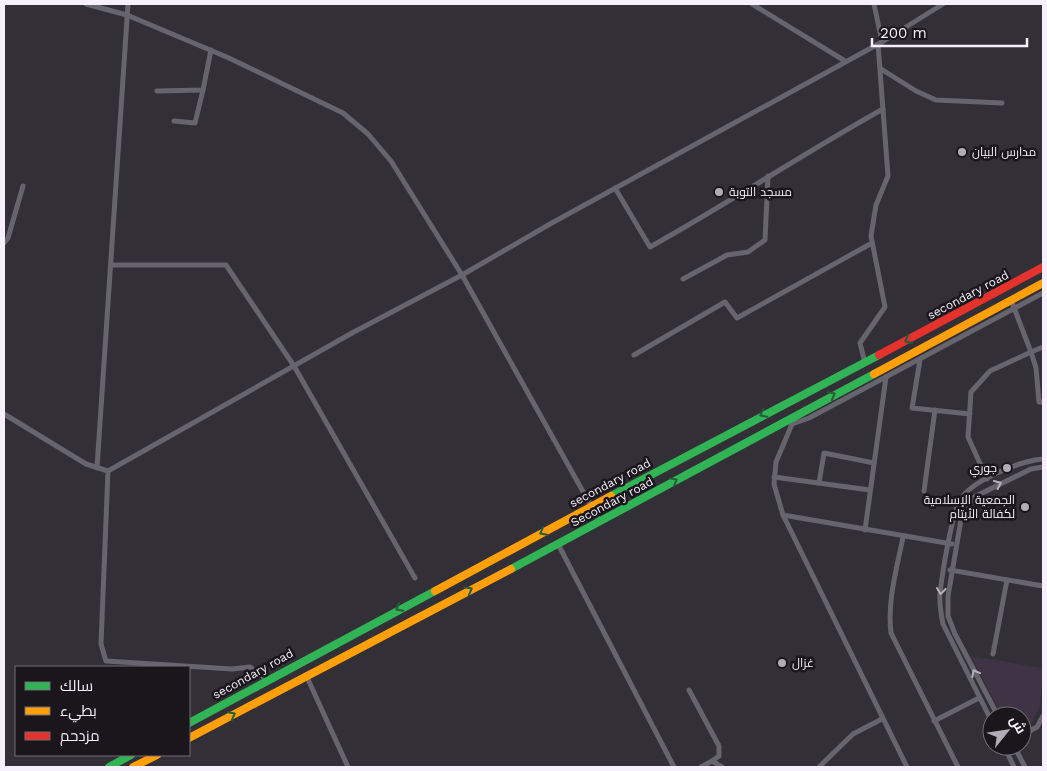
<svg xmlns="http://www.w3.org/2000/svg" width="1047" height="771" viewBox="0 0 1047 771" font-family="'Work Sans',Cairo,sans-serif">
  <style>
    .built { fill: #3e3445 }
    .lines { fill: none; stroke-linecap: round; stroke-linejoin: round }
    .street { stroke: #66656d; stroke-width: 5 }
    .fast { stroke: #30b455; stroke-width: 8 }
    .slow { stroke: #ff9f0a; stroke-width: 8 }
    .jam { stroke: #e5322d; stroke-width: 8 }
    .oneway { stroke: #245d36 }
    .oneway2 { stroke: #b5b1ba }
    .poi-dot { fill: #b1acb5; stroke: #1a161c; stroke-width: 2 }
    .labels { text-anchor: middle; stroke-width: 5; stroke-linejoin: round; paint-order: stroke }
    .poi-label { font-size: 12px; fill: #f5f0f9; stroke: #1a161c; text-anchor: start }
    .street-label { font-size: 12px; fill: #f5f0f9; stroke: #1a161c }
  </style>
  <rect width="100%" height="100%" fill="#332f36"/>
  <path class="built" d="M971,656L1043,668L1040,706L1032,722L1022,728V716H1002Z"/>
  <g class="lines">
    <g class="street">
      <path d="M86,4L127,15L229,58L343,113L368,134L391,161L462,275L600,522"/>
      <path d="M752,4L845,61"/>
      <path d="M874,4L882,42"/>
      <path d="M881,69L916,91L936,100L1002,103"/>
      <path d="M157,91L203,90L211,50"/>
      <path d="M174,121L195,123L203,90"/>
      <path d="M615,188L650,247C729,203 804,153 883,109"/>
      <path d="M4,243L8,238L23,186"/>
      <path d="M111,265H226L294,366L415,578"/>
      <path d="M683,279L727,255L748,252L765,240L768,176"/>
      <path d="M1043,347L1031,352L1036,368L1039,402H1043"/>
      <path d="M634,355L725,302L737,318L872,243"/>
      <path d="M920,360L912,408L970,414"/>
      <path d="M865,363L860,343L885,307L871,236L876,205L888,176L878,44"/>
      <path d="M4,414L86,464L108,471L101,644L106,661L232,669L250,667L266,679"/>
      <path d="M795,417L776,462L774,484L783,515L907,767"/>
      <path d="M792,424L809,418L1043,293"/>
      <path d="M97,468L128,4"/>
      <path d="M108,471L352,333L462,275L550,224L882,42L943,4"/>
      <path d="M774,477L870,490"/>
      <path d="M987,479L968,437L971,392L990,371L1031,352L1011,300"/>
      <path d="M819,483L824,453L874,463"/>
      <path d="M924,491L935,410"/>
      <path d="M783,515L952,544"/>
      <path d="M865,530L886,377"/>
      <path d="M903,537C897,568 887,601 891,633L958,767"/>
      <path d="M558,544L674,767"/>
      <path d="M950,570L1043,586"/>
      <path d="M993,654L1007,580"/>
      <path d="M306,675L348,767"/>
      <path d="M689,690L719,746V756L712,761"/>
      <path d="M998,716L955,634L948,616V596L962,514L974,497L1031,469L1043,467"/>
      <path d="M934,721L979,698"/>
      <path d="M992,722L943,624C941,614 939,604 940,593C942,576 952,509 962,497C976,479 1020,461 1043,459"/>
      <path d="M1022,735L1037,727L1043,716"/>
      <path d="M1004,746L1014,767"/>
      <path d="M1014,746L1025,767"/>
      <path d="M701,767L712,761L722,767"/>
      <path d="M819,767L853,734L882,719"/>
    </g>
    <g class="fast">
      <path d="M611,496L879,355"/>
      <path d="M511,569L874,374"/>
      <path d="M189,723L435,591"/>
      <path d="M109,767L131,755"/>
    </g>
    <g class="slow">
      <path d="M874,374L1043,283"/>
      <path d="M435,591L611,496"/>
      <path d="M189,738L511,569"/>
      <path d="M133,767L157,755"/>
    </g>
    <path class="jam" d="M879,355L1043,267"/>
  </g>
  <defs><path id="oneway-chevron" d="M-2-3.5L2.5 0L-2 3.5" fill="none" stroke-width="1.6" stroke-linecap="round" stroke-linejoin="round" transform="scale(1.25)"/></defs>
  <g class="oneway">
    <use href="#oneway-chevron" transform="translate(908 340) rotate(152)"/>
    <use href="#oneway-chevron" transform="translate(832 395) rotate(-28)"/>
    <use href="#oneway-chevron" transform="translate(763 414) rotate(152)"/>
    <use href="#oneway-chevron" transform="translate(674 481) rotate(-29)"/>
    <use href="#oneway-chevron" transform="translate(543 532) rotate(152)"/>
    <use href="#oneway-chevron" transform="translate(469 590) rotate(-28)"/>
    <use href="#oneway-chevron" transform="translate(399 608) rotate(152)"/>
    <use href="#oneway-chevron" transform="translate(232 715) rotate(-28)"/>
  </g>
  <g class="oneway2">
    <use href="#oneway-chevron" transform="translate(998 484) rotate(-25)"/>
    <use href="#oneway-chevron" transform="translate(941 591) rotate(97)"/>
    <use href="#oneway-chevron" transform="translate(975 673) rotate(-118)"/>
  </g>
  <g class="poi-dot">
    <circle cx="962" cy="152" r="5"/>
    <circle cx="719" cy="192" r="5"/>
    <circle cx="1007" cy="468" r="5"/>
    <circle cx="1025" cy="507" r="5"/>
    <circle cx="782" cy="663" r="5"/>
  </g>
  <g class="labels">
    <g class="poi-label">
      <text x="972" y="156">مدارس البيان</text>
      <text x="729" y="196">مسجد التوبة</text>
      <text x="997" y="472" text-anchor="end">جوري</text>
      <text x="1015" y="504" text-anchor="end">الجمعية الإسلامية<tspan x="1015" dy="14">لكفالة الأيتام</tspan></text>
      <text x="792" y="667">غزال</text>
    </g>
    <g class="street-label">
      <text transform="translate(968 295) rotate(-28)" y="4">secondary road</text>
      <text transform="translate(610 483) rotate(-28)" y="4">secondary road</text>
      <text transform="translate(612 502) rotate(-28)" y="4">Secondary road</text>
      <text transform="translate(253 674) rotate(-29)" y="4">secondary road</text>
    </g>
  </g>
  <rect width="1047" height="771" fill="none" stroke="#f5f0f9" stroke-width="10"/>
  <rect x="15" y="666" width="175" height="90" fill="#1a161c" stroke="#726d74"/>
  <rect x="25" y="682" width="25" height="8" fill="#30b455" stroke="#726d74"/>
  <text x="60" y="691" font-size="15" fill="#f5f0f9">سالك</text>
  <rect x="25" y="707" width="25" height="8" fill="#ff9f0a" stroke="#726d74"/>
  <text x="60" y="716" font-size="15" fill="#f5f0f9">بطيء</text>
  <rect x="25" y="732" width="25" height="8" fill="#e5322d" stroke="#726d74"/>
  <text x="60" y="741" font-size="15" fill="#f5f0f9">مزدحم</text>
  <g transform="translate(1007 731) rotate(60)"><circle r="24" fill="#1a161c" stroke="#726d74"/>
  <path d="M0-4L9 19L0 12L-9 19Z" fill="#b1acb5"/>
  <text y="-8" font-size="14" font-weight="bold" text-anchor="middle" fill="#f5f0f9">ش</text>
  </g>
  <path d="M872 38v8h155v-8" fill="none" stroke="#f5f0f9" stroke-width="2.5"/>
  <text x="880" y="38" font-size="15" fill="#f5f0f9" stroke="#1a161c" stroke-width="4" paint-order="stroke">200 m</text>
</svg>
